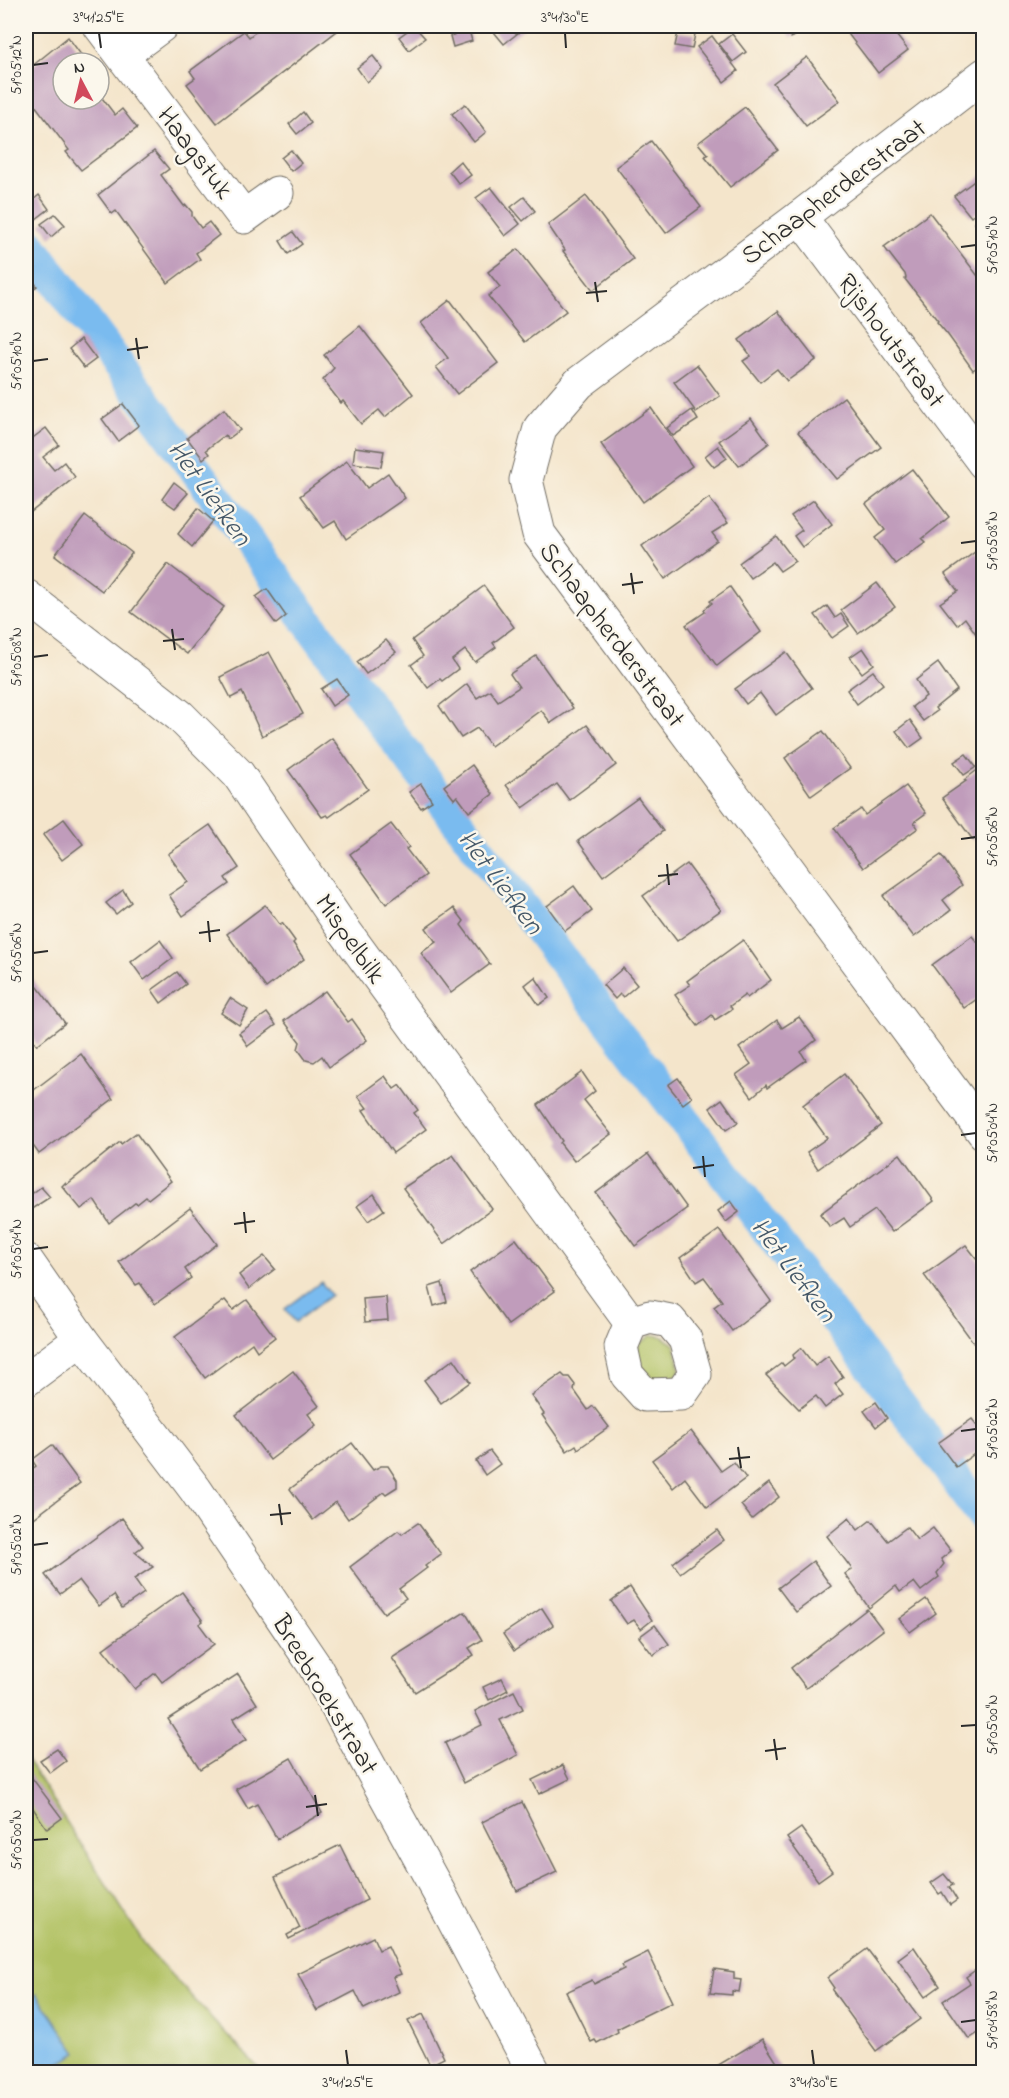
<svg xmlns="http://www.w3.org/2000/svg" width="1009" height="2098" viewBox="0 0 1009 2098" font-family="'Indie Flower',sans-serif">
  <style>
    .green { fill: #b2c265; stroke: #6e7648; stroke-width: 1.5 }
    .water { fill: #7abbef; stroke: #52738d; stroke-width: 1.5 }
    .lines { fill: none; stroke-linecap: round; stroke-linejoin: round }
    .canal { stroke: #7abbef; stroke-width: 33 }
    .building { fill: #c09cbb }
    .minor-casing { stroke: #716c63; stroke-width: 35 }
    .minor { stroke: #fff; stroke-width: 33 }
    .ticks { fill: none; stroke: #2b2b2b; stroke-width: 2 }
    .labels { text-anchor: middle; stroke-width: 5; stroke-linejoin: round; paint-order: stroke }
    .street-label { font-size: 27px; fill: #2b2b2b; stroke: #fbf7ec }
    .water-label { font-size: 28px; font-style: italic; fill: #435666; stroke: #fbf7ec }
    .neatline { fill: none; stroke: #2b2b2b; stroke-width: 2 }
    .ticks-label { font-size: 15px; text-anchor: middle; fill: #2b2b2b }
  </style>
  <rect width="100%" height="100%" fill="#fbf7ec"/>
  <filter id="ink" filterUnits="userSpaceOnUse"><feTurbulence type="fractalNoise" baseFrequency=".0167" numOctaves="2"/><feDisplacementMap in="SourceGraphic" scale="12" xChannelSelector="R" yChannelSelector="G"/><feConvolveMatrix kernelMatrix="1 2 1 2 8 2 1 2 1" color-interpolation-filters="sRGB"/></filter>
  <filter id="wash" filterUnits="userSpaceOnUse"><feTurbulence type="fractalNoise" baseFrequency=".008" numOctaves="4" result="noise"/><feDisplacementMap in="SourceGraphic" scale="24" xChannelSelector="R" yChannelSelector="G"/><feGaussianBlur stdDeviation="1.35" result="paint"/><feColorMatrix in="noise" values="0 0 0 0 0 0 0 0 0 0 0 0 0 0 0 0 0 1.4 0 .05"/><feComposite in="paint" operator="in"/></filter>
  <g filter="url(#wash)">
    <rect width="100%" height="100%" fill="#f4e5cb"/>
    <g class="green">
      <path d="M652,1335L661,1336L675,1345L680,1370L674,1380L664,1385L645,1376L635,1355L640,1343Z"/>
      <path d="M27,1760L149,1951L262,2072H26Z"/>
    </g>
    <g class="water">
      <path d="M321,1282L331,1295L295,1322L285,1309Z"/>
      <path d="M37,1994L77,2053L44,2072H26V2001Z"/>
    </g>
    <g class="lines">
      <path class="canal" d="M26,240L378,717L940,1457L984,1518"/>
    </g>
    <g id="blocks">
      <g class="building">
        <path d="M252,26H333L337,31L217,123L187,84L195,78L190,71L244,31L249,37L254,33L256,31Z"/>
        <path d="M414,26L425,38L409,50L399,37Z"/>
        <path d="M489,26H527L504,44Z"/>
        <path d="M782,26H807L791,38Z"/>
        <path d="M842,26H889L908,50L878,73Z"/>
        <path d="M469,30L472,41L453,47L450,36Z"/>
        <path d="M678,32L695,34L692,49L675,46Z"/>
        <path d="M732,34L746,52L733,62L719,44Z"/>
        <path d="M712,36L738,71L724,82L697,47Z"/>
        <path d="M68,37L82,56L73,63H63V99H99V94L115,115L122,109L137,128L81,170L66,152L69,150L38,109L29,98L27,99L26,98V71Z"/>
        <path d="M373,56L383,69L367,82L357,68Z"/>
        <path d="M807,57L840,101L806,126L773,83Z"/>
        <path d="M465,104L486,132L474,142L452,114Z"/>
        <path d="M745,107L778,150L730,187L705,156L708,155L698,143Z"/>
        <path d="M303,112L311,123L297,134L289,124Z"/>
        <path d="M651,141L701,207L666,233L616,167Z"/>
        <path d="M291,150L301,163L291,171L281,158Z"/>
        <path d="M154,151L169,169L161,175L184,206L186,205L192,212V216L201,228L209,222L219,235L196,253L200,259L168,283L116,211L112,214L98,195Z"/>
        <path d="M460,161L471,175L459,184L449,171Z"/>
        <path d="M984,174V207L971,217L954,196Z"/>
        <path d="M491,187L520,224L505,236L476,198Z"/>
        <path d="M39,195L49,209L36,219L26,206Z"/>
        <path d="M586,196L633,259L593,290L563,251L565,250L548,225Z"/>
        <path d="M524,197L535,211L523,221L511,207Z"/>
        <path d="M930,213L984,284V362L973,370L948,335L937,322L938,321L905,279L906,278L905,274L884,247Z"/>
        <path d="M55,214L65,225L51,237L41,224Z"/>
        <path d="M984,216V234L975,223Z"/>
        <path d="M293,232L302,244L288,254L280,241Z"/>
        <path d="M518,249L566,311L525,342L488,296L500,287L488,272Z"/>
        <path d="M26,270L37,286L26,295Z"/>
        <path d="M450,300L498,363L457,394L436,367L448,358L421,323Z"/>
        <path d="M778,311L816,360L787,381L777,369L760,382L743,361L751,356L739,340Z"/>
        <path d="M360,326L413,394L385,417L379,410L361,424L343,401L341,403L323,380L334,368L324,355Z"/>
        <path d="M81,339L96,359L84,368L69,349Z"/>
        <path d="M697,365L720,396L696,412L674,382Z"/>
        <path d="M844,397L881,447L837,479L798,432Z"/>
        <path d="M123,404L139,425L118,441L102,419Z"/>
        <path d="M651,408L692,466L643,502L601,444Z"/>
        <path d="M224,409L240,430L228,439L225,435L206,450L209,454L203,459L187,438Z"/>
        <path d="M692,410L698,420L673,436L667,428Z"/>
        <path d="M751,418L769,443L739,466L719,441Z"/>
        <path d="M46,428L59,445L43,457L54,470L64,462L75,477L26,516V443Z"/>
        <path d="M718,446L727,458L714,467L705,456Z"/>
        <path d="M355,447L384,451L381,467L353,463Z"/>
        <path d="M347,461L367,488L388,473L405,498L346,539L335,521L324,528L300,496Z"/>
        <path d="M912,469L949,517L922,539L925,542L895,564L875,538L885,530L866,504Z"/>
        <path d="M174,482L188,493L175,508L162,499Z"/>
        <path d="M709,498L728,523L712,533L718,541L665,579L642,546Z"/>
        <path d="M814,500L832,524L802,547L794,536L802,530L791,516Z"/>
        <path d="M198,508L213,521L192,547L178,534Z"/>
        <path d="M85,516L132,553L102,591L55,555Z"/>
        <path d="M776,536L795,561L780,571L773,562L750,578L739,563Z"/>
        <path d="M975,552L984,563V628L976,634L965,618L957,625L940,603L958,591L945,574Z"/>
        <path d="M168,564L224,607L187,654L131,612Z"/>
        <path d="M877,583L895,607L858,633L841,610Z"/>
        <path d="M484,586L514,627L493,643L496,647L475,662L465,650L452,660L458,669L442,681L440,679L428,688L411,665L423,656L412,640Z"/>
        <path d="M730,587L761,632L717,666L686,625L705,612L704,610L712,603L710,601Z"/>
        <path d="M267,589L286,616L276,624L256,597Z"/>
        <path d="M827,606L835,618L841,614L849,626L832,638L815,615Z"/>
        <path d="M386,640L396,652L366,674L357,662Z"/>
        <path d="M863,648L874,664L862,673L850,657Z"/>
        <path d="M269,652L303,714L262,736L242,692L231,698L220,677Z"/>
        <path d="M786,652L812,688L776,715L760,693L746,704L735,689Z"/>
        <path d="M536,656L573,708L551,723L541,710L491,746L477,728L461,738L439,706L467,684L477,698L490,690L498,701L519,687L510,674Z"/>
        <path d="M938,663L957,690L935,708L937,711L923,721L912,707L926,696L916,680Z"/>
        <path d="M873,671L883,684L857,704L847,690Z"/>
        <path d="M337,679L348,695L332,706L321,689Z"/>
        <path d="M910,720L923,738L909,748L896,731Z"/>
        <path d="M587,725L616,765L569,800L557,784L523,808L506,785Z"/>
        <path d="M823,731L850,768L811,796L785,758Z"/>
        <path d="M332,738L368,789L329,817L327,815L322,817L288,770Z"/>
        <path d="M966,754L976,767L964,775L954,762Z"/>
        <path d="M472,765L493,794L469,812L457,796L454,799L444,786Z"/>
        <path d="M984,765V832L973,840L942,798L966,781L964,780Z"/>
        <path d="M421,784L432,801L421,808L409,792Z"/>
        <path d="M906,786L926,813L914,822L918,828L863,868L834,828L861,809L865,815Z"/>
        <path d="M638,798L663,831L603,876L578,841Z"/>
        <path d="M64,819L83,844L62,860L43,835Z"/>
        <path d="M391,824L409,847L406,849L426,875L386,904L350,854Z"/>
        <path d="M210,825L239,868L225,878L229,884L183,916L169,895L188,882L168,854Z"/>
        <path d="M941,855L962,885L943,900L951,910L914,937L883,896Z"/>
        <path d="M687,864L721,910L677,941L643,896Z"/>
        <path d="M574,886L592,911L565,931L547,906Z"/>
        <path d="M123,890L131,902L116,914L106,903Z"/>
        <path d="M265,905L280,925L282,923L295,941L293,943L304,959L266,988L227,934Z"/>
        <path d="M454,908L464,921L461,925L490,964L451,993L421,953L436,942L426,928Z"/>
        <path d="M972,936L977,942L984,937V994L964,1008L932,965Z"/>
        <path d="M160,940L173,958L144,980L131,962Z"/>
        <path d="M743,940L771,980L747,998L745,995L730,1006L732,1009L715,1020L712,1015L698,1026L675,995L690,985L687,981Z"/>
        <path d="M623,968L637,985L623,997L620,994L615,999L603,985Z"/>
        <path d="M177,972L186,984L161,1003L152,990Z"/>
        <path d="M28,974L65,1023L37,1045L26,1030V976Z"/>
        <path d="M535,977L549,998L539,1005L525,985Z"/>
        <path d="M325,991L348,1022L352,1019L367,1040L329,1067L322,1056L314,1062L306,1060L298,1049L300,1042L284,1021Z"/>
        <path d="M230,998L248,1010L239,1025L221,1013Z"/>
        <path d="M267,1013L276,1025L248,1046L239,1033Z"/>
        <path d="M799,1017L816,1040L801,1052L806,1060L767,1088L766,1085L752,1097L736,1075L751,1064L739,1048L777,1020L782,1028Z"/>
        <path d="M81,1054L113,1099L39,1154L26,1136V1096Z"/>
        <path d="M582,1072L595,1091L584,1100L611,1134L574,1161L560,1143L562,1141L538,1105Z"/>
        <path d="M844,1074L881,1125L840,1156L839,1154L818,1169L807,1152L827,1138L803,1105Z"/>
        <path d="M385,1076L394,1089L400,1085L418,1110L414,1113L426,1129L393,1153L363,1110L367,1108L358,1096Z"/>
        <path d="M678,1078L692,1097L683,1104L668,1085Z"/>
        <path d="M722,1099L738,1122L726,1130L710,1108Z"/>
        <path d="M136,1133L171,1181L148,1199L146,1197L137,1204L135,1203L109,1223L94,1200L81,1209L62,1186L65,1183L66,1185L120,1142L121,1144Z"/>
        <path d="M648,1154L687,1208L635,1246L596,1193Z"/>
        <path d="M900,1154L934,1201L892,1232L875,1210L850,1227L844,1218L830,1227L820,1214Z"/>
        <path d="M453,1155L492,1209L444,1244L403,1188Z"/>
        <path d="M41,1187L50,1197L30,1210L26,1204V1198Z"/>
        <path d="M374,1194L384,1210L368,1221L357,1206Z"/>
        <path d="M731,1201L739,1212L726,1222L718,1211Z"/>
        <path d="M190,1208L217,1244L185,1269L191,1278L155,1304L140,1283L136,1285L119,1262Z"/>
        <path d="M719,1230L771,1301L732,1331L714,1307L722,1301L704,1277L696,1282L680,1258Z"/>
        <path d="M516,1239L555,1291L508,1325L470,1272Z"/>
        <path d="M966,1245L984,1268V1357L924,1275Z"/>
        <path d="M264,1256L275,1269L249,1289L239,1275Z"/>
        <path d="M442,1283L447,1302L434,1306L429,1287Z"/>
        <path d="M386,1297L388,1320L365,1322L363,1299Z"/>
        <path d="M225,1300L233,1310L247,1300L275,1337L257,1351L252,1343L205,1378L175,1337Z"/>
        <path d="M801,1348L815,1366L828,1356L843,1377L835,1384L843,1394L825,1408L816,1396L799,1409L766,1375L782,1363L784,1366L794,1358L793,1355Z"/>
        <path d="M454,1359L470,1382L441,1403L424,1380Z"/>
        <path d="M293,1371L319,1406L308,1414L316,1425L270,1460L236,1415Z"/>
        <path d="M562,1374L565,1377H569L575,1385L574,1390L588,1410L593,1406L609,1427L578,1449L576,1445L567,1451L542,1415L544,1414L531,1395Z"/>
        <path d="M876,1402L887,1418L876,1427L864,1411Z"/>
        <path d="M972,1419L984,1434V1447L956,1467L938,1443Z"/>
        <path d="M691,1431L721,1471L734,1462L746,1478L707,1507L685,1478L673,1488L652,1460Z"/>
        <path d="M352,1443L373,1470L381,1466H388L397,1480V1487L386,1494L384,1492L348,1519L336,1502L313,1520L290,1489Z"/>
        <path d="M52,1445L80,1483L26,1524V1474L36,1466L32,1460Z"/>
        <path d="M490,1451L500,1464L485,1475L476,1461Z"/>
        <path d="M769,1483L779,1497L752,1519L741,1505Z"/>
        <path d="M122,1518L143,1546L135,1552L153,1567L134,1579L144,1593L122,1608L114,1595L99,1606L79,1580L60,1594L45,1575Z"/>
        <path d="M849,1518L858,1530L871,1520L888,1541L907,1527L917,1540L933,1528L951,1551L941,1559L944,1564L937,1573L939,1577L921,1591L914,1582L900,1592L896,1586L869,1608L845,1574L852,1569L827,1536Z"/>
        <path d="M418,1523L441,1554L425,1566L427,1568L399,1589L406,1598L384,1613L350,1567L398,1531L402,1534Z"/>
        <path d="M717,1530L724,1540L680,1573L673,1563Z"/>
        <path d="M813,1561L831,1586L796,1612L778,1588Z"/>
        <path d="M630,1587L652,1620L641,1629L634,1620L627,1624L611,1601Z"/>
        <path d="M182,1592L203,1621L199,1624L214,1644L162,1682L155,1673L135,1689L103,1649Z"/>
        <path d="M926,1599L936,1613L910,1632L899,1619Z"/>
        <path d="M542,1608L553,1625L514,1651L503,1634Z"/>
        <path d="M867,1609L883,1630L806,1688L791,1668Z"/>
        <path d="M465,1612L482,1640L469,1648L474,1655L415,1692L392,1658Z"/>
        <path d="M655,1625L669,1644L653,1655L639,1637Z"/>
        <path d="M238,1674L257,1704L233,1719L246,1740L200,1769L168,1719Z"/>
        <path d="M502,1678L508,1690L489,1700L483,1687Z"/>
        <path d="M514,1691L523,1709L500,1720L518,1755L464,1783L445,1743L482,1725L475,1711Z"/>
        <path d="M57,1749L66,1761L50,1773L40,1760Z"/>
        <path d="M291,1758L322,1813L277,1839L257,1804L248,1809L236,1789Z"/>
        <path d="M563,1765L570,1779L539,1794L532,1780Z"/>
        <path d="M26,1770L62,1818L47,1829L26,1798Z"/>
        <path d="M522,1802L557,1872L517,1891L482,1822Z"/>
        <path d="M801,1828L832,1871L818,1881L787,1838Z"/>
        <path d="M340,1845L367,1900L289,1939L287,1935L300,1928L275,1877Z"/>
        <path d="M944,1874L953,1885L949,1887L957,1900L950,1905L942,1892L939,1894L931,1883Z"/>
        <path d="M373,1937L379,1950L388,1946L401,1974L393,1977L399,1992L364,2009L355,1991L317,2011L298,1974Z"/>
        <path d="M914,1947L940,1986L925,1997L898,1959Z"/>
        <path d="M867,1949L920,2019L876,2051L832,1990L834,1988L827,1978Z"/>
        <path d="M648,1952L672,2002L617,2029L618,2032L597,2043L595,2040L591,2042L566,1992L592,1980L594,1984L624,1969L622,1965Z"/>
        <path d="M714,1969L734,1972V1979L741,1980L739,1992L732,1991V1995L710,1993Z"/>
        <path d="M977,1969L984,1978V2029L969,2039L943,2001L970,1983L966,1977Z"/>
        <path d="M423,2014L444,2058L430,2065L408,2021Z"/>
        <path d="M762,2039L783,2072H718L715,2067Z"/>
      </g>
    </g>
  </g>
  <g filter="url(#ink)">
    <use href="#blocks" fill-opacity="0" stroke="#716c63" stroke-width="1.5"/>
    <g class="lines">
      <g class="minor-casing">
        <g id="minor">
          <path d="M100,26L244,217L277,193"/>
          <path d="M123,54L161,26"/>
          <path d="M984,75L800,217L579,383L540,428L526,480L539,534L984,1133"/>
          <path d="M800,217L984,463"/>
          <path d="M26,596L180,716L238,774L339,923L631,1323"/>
          <path d="M26,1260L81,1339L195,1489L314,1665L443,1900L534,2072"/>
          <path d="M650,1317L670,1321L685,1339L695,1374L681,1394L645,1395L627,1375L621,1347L631,1323Z"/>
          <path d="M26,1380L81,1339"/>
        </g>
      </g>
      <use href="#minor" class="minor"/>
    </g>
  </g>
  <path class="ticks" d="M99,33L101,48M565,33L566,48M33,65L48,63M961,247L976,245M595,282L598,302M586,293L607,291M136,338L139,359M127,350L148,347M33,361L48,359M961,543L976,541M631,573L634,594M622,585L643,582M172,629L175,650M163,641L184,639M33,657L48,655M961,839L976,837M667,864L669,885M658,876L678,874M208,921L210,942M199,933L220,930M33,953L48,951M961,1135L976,1133M703,1156L705,1177M693,1168L714,1165M244,1212L246,1233M234,1224L255,1221M33,1249L48,1247M961,1431L976,1429M738,1447L741,1468M729,1459L750,1457M279,1504L282,1525M270,1515L291,1513M33,1545L48,1543M961,1726L976,1725M774,1739L777,1760M765,1751L786,1748M315,1795L318,1816M306,1807L327,1804M33,1840L48,1839M961,2022L976,2020M346,2050L348,2065M812,2050L814,2065"/>
  <g class="labels">
    <g class="street-label">
      <text transform="translate(196 152) rotate(53)" y="9">Haagstuk</text>
      <text transform="translate(833 191) rotate(-37)" y="9">Schaapherderstraat</text>
      <text transform="translate(892 340) rotate(53)" y="9">Rijshoutstraat</text>
      <text transform="translate(613 634) rotate(53)" y="9">Schaapherderstraat</text>
      <text transform="translate(351 938) rotate(55)" y="9">Mispelbilk</text>
      <text transform="translate(326 1694) rotate(59)" y="9">Breebroekstraat</text>
    </g>
    <g class="water-label">
      <text transform="translate(211 492) rotate(54)" y="10">Het Liefken</text>
      <text transform="translate(502 881) rotate(53)" y="10">Het Liefken</text>
      <text transform="translate(795 1269) rotate(53)" y="10">Het Liefken</text>
    </g>
  </g>
  <rect width="1009" height="2098" fill="none" stroke="#fbf7ec" stroke-width="66"/>
  <g transform="translate(81 81) rotate(353)"><circle r="28" fill="#fbf7ec" stroke="#a8a59f" stroke-width="1.5"/>
  <path d="M0-4.5L10 22L0 15L-10 22Z" fill="#d1495b"/>
  <text y="-9" font-size="16" font-weight="bold" text-anchor="middle" fill="#2b2b2b">N</text>
  </g>
  <rect x="33" y="33" width="943" height="2032" class="neatline"/>
  <g class="ticks-label">
    <text x="99" y="22">3°41'25"E</text>
    <text x="565" y="22">3°41'30"E</text>
    <text transform="translate(16 65) rotate(-90)" y="5">51°05'12"N</text>
    <text transform="translate(992 245) rotate(-90)" y="5">51°05'10"N</text>
    <text transform="translate(16 361) rotate(-90)" y="5">51°05'10"N</text>
    <text transform="translate(992 541) rotate(-90)" y="5">51°05'08"N</text>
    <text transform="translate(16 657) rotate(-90)" y="5">51°05'08"N</text>
    <text transform="translate(992 837) rotate(-90)" y="5">51°05'06"N</text>
    <text transform="translate(16 953) rotate(-90)" y="5">51°05'06"N</text>
    <text transform="translate(992 1133) rotate(-90)" y="5">51°05'04"N</text>
    <text transform="translate(16 1249) rotate(-90)" y="5">51°05'04"N</text>
    <text transform="translate(992 1429) rotate(-90)" y="5">51°05'02"N</text>
    <text transform="translate(16 1545) rotate(-90)" y="5">51°05'02"N</text>
    <text transform="translate(992 1725) rotate(-90)" y="5">51°05'00"N</text>
    <text transform="translate(16 1840) rotate(-90)" y="5">51°05'00"N</text>
    <text transform="translate(992 2020) rotate(-90)" y="5">51°04'58"N</text>
    <text x="348" y="2087">3°41'25"E</text>
    <text x="814" y="2087">3°41'30"E</text>
  </g>
</svg>
